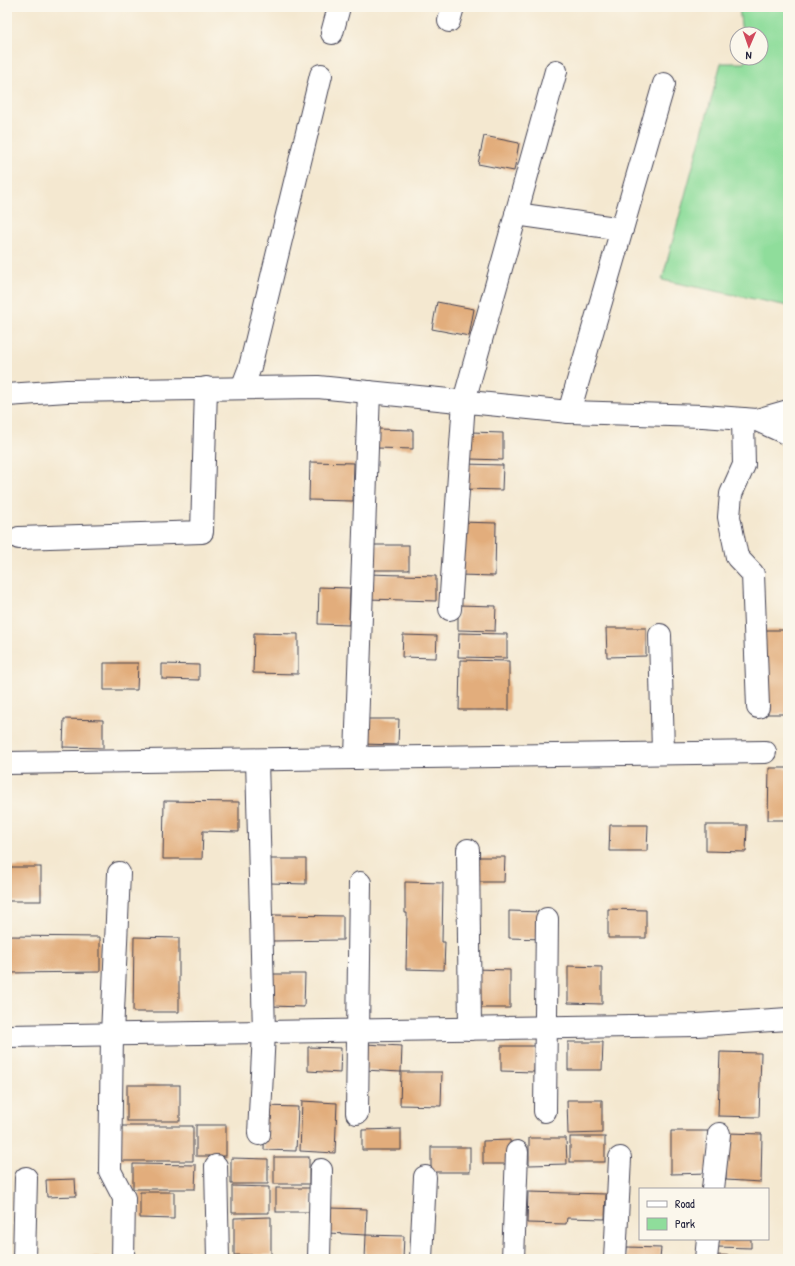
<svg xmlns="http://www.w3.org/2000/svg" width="795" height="1266" viewBox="0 0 795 1266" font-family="'Patrick Hand',sans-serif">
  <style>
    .green { fill: #8fdd9b; stroke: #58806b }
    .building { fill: #e2ad7b }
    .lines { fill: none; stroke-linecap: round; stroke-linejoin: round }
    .minor-casing { stroke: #424051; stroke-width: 24 }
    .minor { stroke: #fff; stroke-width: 22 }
  </style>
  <rect width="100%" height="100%" fill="#fbf7ec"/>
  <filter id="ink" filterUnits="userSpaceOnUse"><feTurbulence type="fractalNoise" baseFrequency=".025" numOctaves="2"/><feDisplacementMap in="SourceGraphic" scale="8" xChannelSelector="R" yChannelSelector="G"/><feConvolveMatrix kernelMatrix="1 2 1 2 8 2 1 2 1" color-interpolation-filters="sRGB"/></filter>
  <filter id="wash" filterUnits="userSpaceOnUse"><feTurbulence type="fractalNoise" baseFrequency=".012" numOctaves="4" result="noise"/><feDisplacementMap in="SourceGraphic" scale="16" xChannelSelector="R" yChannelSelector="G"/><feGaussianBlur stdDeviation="0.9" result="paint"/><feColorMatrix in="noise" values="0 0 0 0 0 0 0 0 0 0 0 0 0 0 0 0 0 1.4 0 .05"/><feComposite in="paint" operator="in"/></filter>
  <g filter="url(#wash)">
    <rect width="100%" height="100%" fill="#f4e8d0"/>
    <path class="green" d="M739,7H788V306L662,280L721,63H745V58H761V34H742Z"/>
    <g id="blocks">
      <g class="building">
        <path d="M484,136L519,143L514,171L478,164Z"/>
        <path d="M437,302L474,309L469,336L432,329Z"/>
        <path d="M378,429L413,430V449L377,448Z"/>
        <path d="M471,432L503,433V460L470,459Z"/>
        <path d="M310,462L354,463L353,501L309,500Z"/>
        <path d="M465,464L503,465L502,490L465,489Z"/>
        <path d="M460,522L496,523L495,576L459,575Z"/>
        <rect x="373" y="545" width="36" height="25"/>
        <path d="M368,574L436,576V601L368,599Z"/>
        <path d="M319,587L350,588L349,625L318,624Z"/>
        <path d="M458,605L496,606L495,631L458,630Z"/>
        <path d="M606,628H646V656L607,657Z"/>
        <path d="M764,630H788V714H762Z"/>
        <path d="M254,633L298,634V674L253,673Z"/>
        <path d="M459,633L507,634V658L458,657Z"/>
        <path d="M403,635L437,636L436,658L402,657Z"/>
        <path d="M460,660L509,661V710H459Z"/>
        <path d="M104,663H138L137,690H104Z"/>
        <path d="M162,664L199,665V680L162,679Z"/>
        <path d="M64,719L103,720V748L63,747Z"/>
        <path d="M362,719H399L398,745L362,744Z"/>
        <path d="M769,768H788V820H768Z"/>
        <path d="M164,801L239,802V832L203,831L202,859H163Z"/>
        <path d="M610,825H648L647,851H609Z"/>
        <path d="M706,825H747L746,852L706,851Z"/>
        <path d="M473,857H505L504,882H473Z"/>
        <path d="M270,859H306V884L270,883Z"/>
        <rect x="7" y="867" width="34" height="34"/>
        <path d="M405,882L443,883L442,942H445L444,970L406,969L407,913H405Z"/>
        <path d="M608,909L646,910V938H608Z"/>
        <path d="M509,911L544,912L543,939L509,938Z"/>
        <path d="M273,915L343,916V940L272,941Z"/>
        <path d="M7,936L100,937V972L7,973Z"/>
        <path d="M134,937L179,938V1012H133Z"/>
        <path d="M568,966L602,967V1004L568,1003Z"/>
        <path d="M474,969L510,970V1008H474Z"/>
        <path d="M272,974H305L304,1007L271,1006Z"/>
        <path d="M568,1042H603L602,1070H568Z"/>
        <path d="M365,1044L402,1046L401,1072L364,1070Z"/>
        <path d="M501,1046H535L534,1072L501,1071Z"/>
        <path d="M308,1047L341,1048L340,1073L308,1071Z"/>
        <path d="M720,1052L761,1053L759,1117L718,1116Z"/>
        <path d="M401,1072H442L441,1106L400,1105Z"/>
        <rect x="127" y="1085" width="53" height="36"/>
        <path d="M567,1100H602V1133L568,1134Z"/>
        <path d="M302,1101L337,1103L335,1153L300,1151Z"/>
        <path d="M265,1106L298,1107L296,1151L264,1150Z"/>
        <rect x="196" y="1125" width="30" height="31"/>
        <rect x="118" y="1126" width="75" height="35"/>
        <path d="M401,1129V1150H362V1130Z"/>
        <path d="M671,1131H708L709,1173L671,1174Z"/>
        <path d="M728,1133L762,1134L761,1182L726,1180Z"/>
        <rect x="570" y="1137" width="35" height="25"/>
        <path d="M529,1138H566L567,1164L529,1165Z"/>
        <path d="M510,1140L511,1164H483V1141Z"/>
        <rect x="431" y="1147" width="39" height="25"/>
        <rect x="274" y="1157" width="35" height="27"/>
        <path d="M231,1158L268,1159V1184H231Z"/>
        <path d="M133,1164L196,1165L195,1189H133Z"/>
        <path d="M75,1179L76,1196L47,1197L46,1180Z"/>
        <path d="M232,1186L269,1187V1213H232Z"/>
        <rect x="276" y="1188" width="35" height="24"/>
        <path d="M140,1192H174V1219L140,1218Z"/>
        <path d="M528,1192L606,1194L605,1219L567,1218L566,1224L527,1223Z"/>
        <path d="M330,1208L367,1209L366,1235L328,1233Z"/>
        <path d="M271,1217V1255H234V1218Z"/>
        <path d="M366,1235L404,1236L403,1259H365Z"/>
        <path d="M717,1239H751V1248L717,1247Z"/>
        <path d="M627,1247L661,1248L660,1259H626Z"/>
        <path d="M713,1255L745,1256L744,1259H713Z"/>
        <path d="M70,1257L104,1258V1259H70Z"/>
      </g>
    </g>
  </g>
  <g filter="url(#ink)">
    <use href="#blocks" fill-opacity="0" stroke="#424051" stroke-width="1"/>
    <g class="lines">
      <g class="minor-casing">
        <g id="minor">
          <path d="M449,21L453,7"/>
          <path d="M332,33L339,7"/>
          <path d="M516,214L622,229"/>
          <path d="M242,388L250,367L321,75"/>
          <path d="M7,395L67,391L318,387L569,412L703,416L757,420L788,411"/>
          <path d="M569,412L664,84"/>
          <path d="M743,419L744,465L731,494L729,517L737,557L753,574L758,707"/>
          <path d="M757,420L788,434"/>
          <path d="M19,538L202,532L206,388"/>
          <path d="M450,609L464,401L556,71"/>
          <path d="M660,635L663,752"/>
          <path d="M356,756L369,392"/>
          <path d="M257,760L264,1032L259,1134"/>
          <path d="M7,763L765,752"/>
          <path d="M468,850L470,1029"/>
          <path d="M119,873L112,1035L110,1171L124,1198L123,1259"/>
          <path d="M7,1036L697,1025L788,1019"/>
          <path d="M545,1111L547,919"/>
          <path d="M357,1113L360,883"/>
          <path d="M216,1166L218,1259"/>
          <path d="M713,1189L719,1134"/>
          <path d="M24,1259L26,1178"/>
          <path d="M319,1259L321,1170"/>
          <path d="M421,1259L425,1177"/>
          <path d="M513,1259L517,1152"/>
          <path d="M615,1259L620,1158"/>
          <path d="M706,1259L708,1239"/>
        </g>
      </g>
      <use href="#minor" class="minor"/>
    </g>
  </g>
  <rect width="795" height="1266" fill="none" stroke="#fbf7ec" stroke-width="24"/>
  <rect x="639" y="1188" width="130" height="52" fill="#fbf7ec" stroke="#a4a2a5"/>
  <rect x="647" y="1201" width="20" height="6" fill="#ffffff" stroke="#a4a2a5"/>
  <text x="675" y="1208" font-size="12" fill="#22223b">Road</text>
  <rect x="647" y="1218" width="20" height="12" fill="#8fdd9b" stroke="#a4a2a5"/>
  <text x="675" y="1228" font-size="12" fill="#22223b">Park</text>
  <g transform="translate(749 46) rotate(182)"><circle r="19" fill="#fbf7ec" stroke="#a4a2a5"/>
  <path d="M0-3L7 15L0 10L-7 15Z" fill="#d1495b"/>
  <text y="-6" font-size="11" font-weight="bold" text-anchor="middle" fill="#22223b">N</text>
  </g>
</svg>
